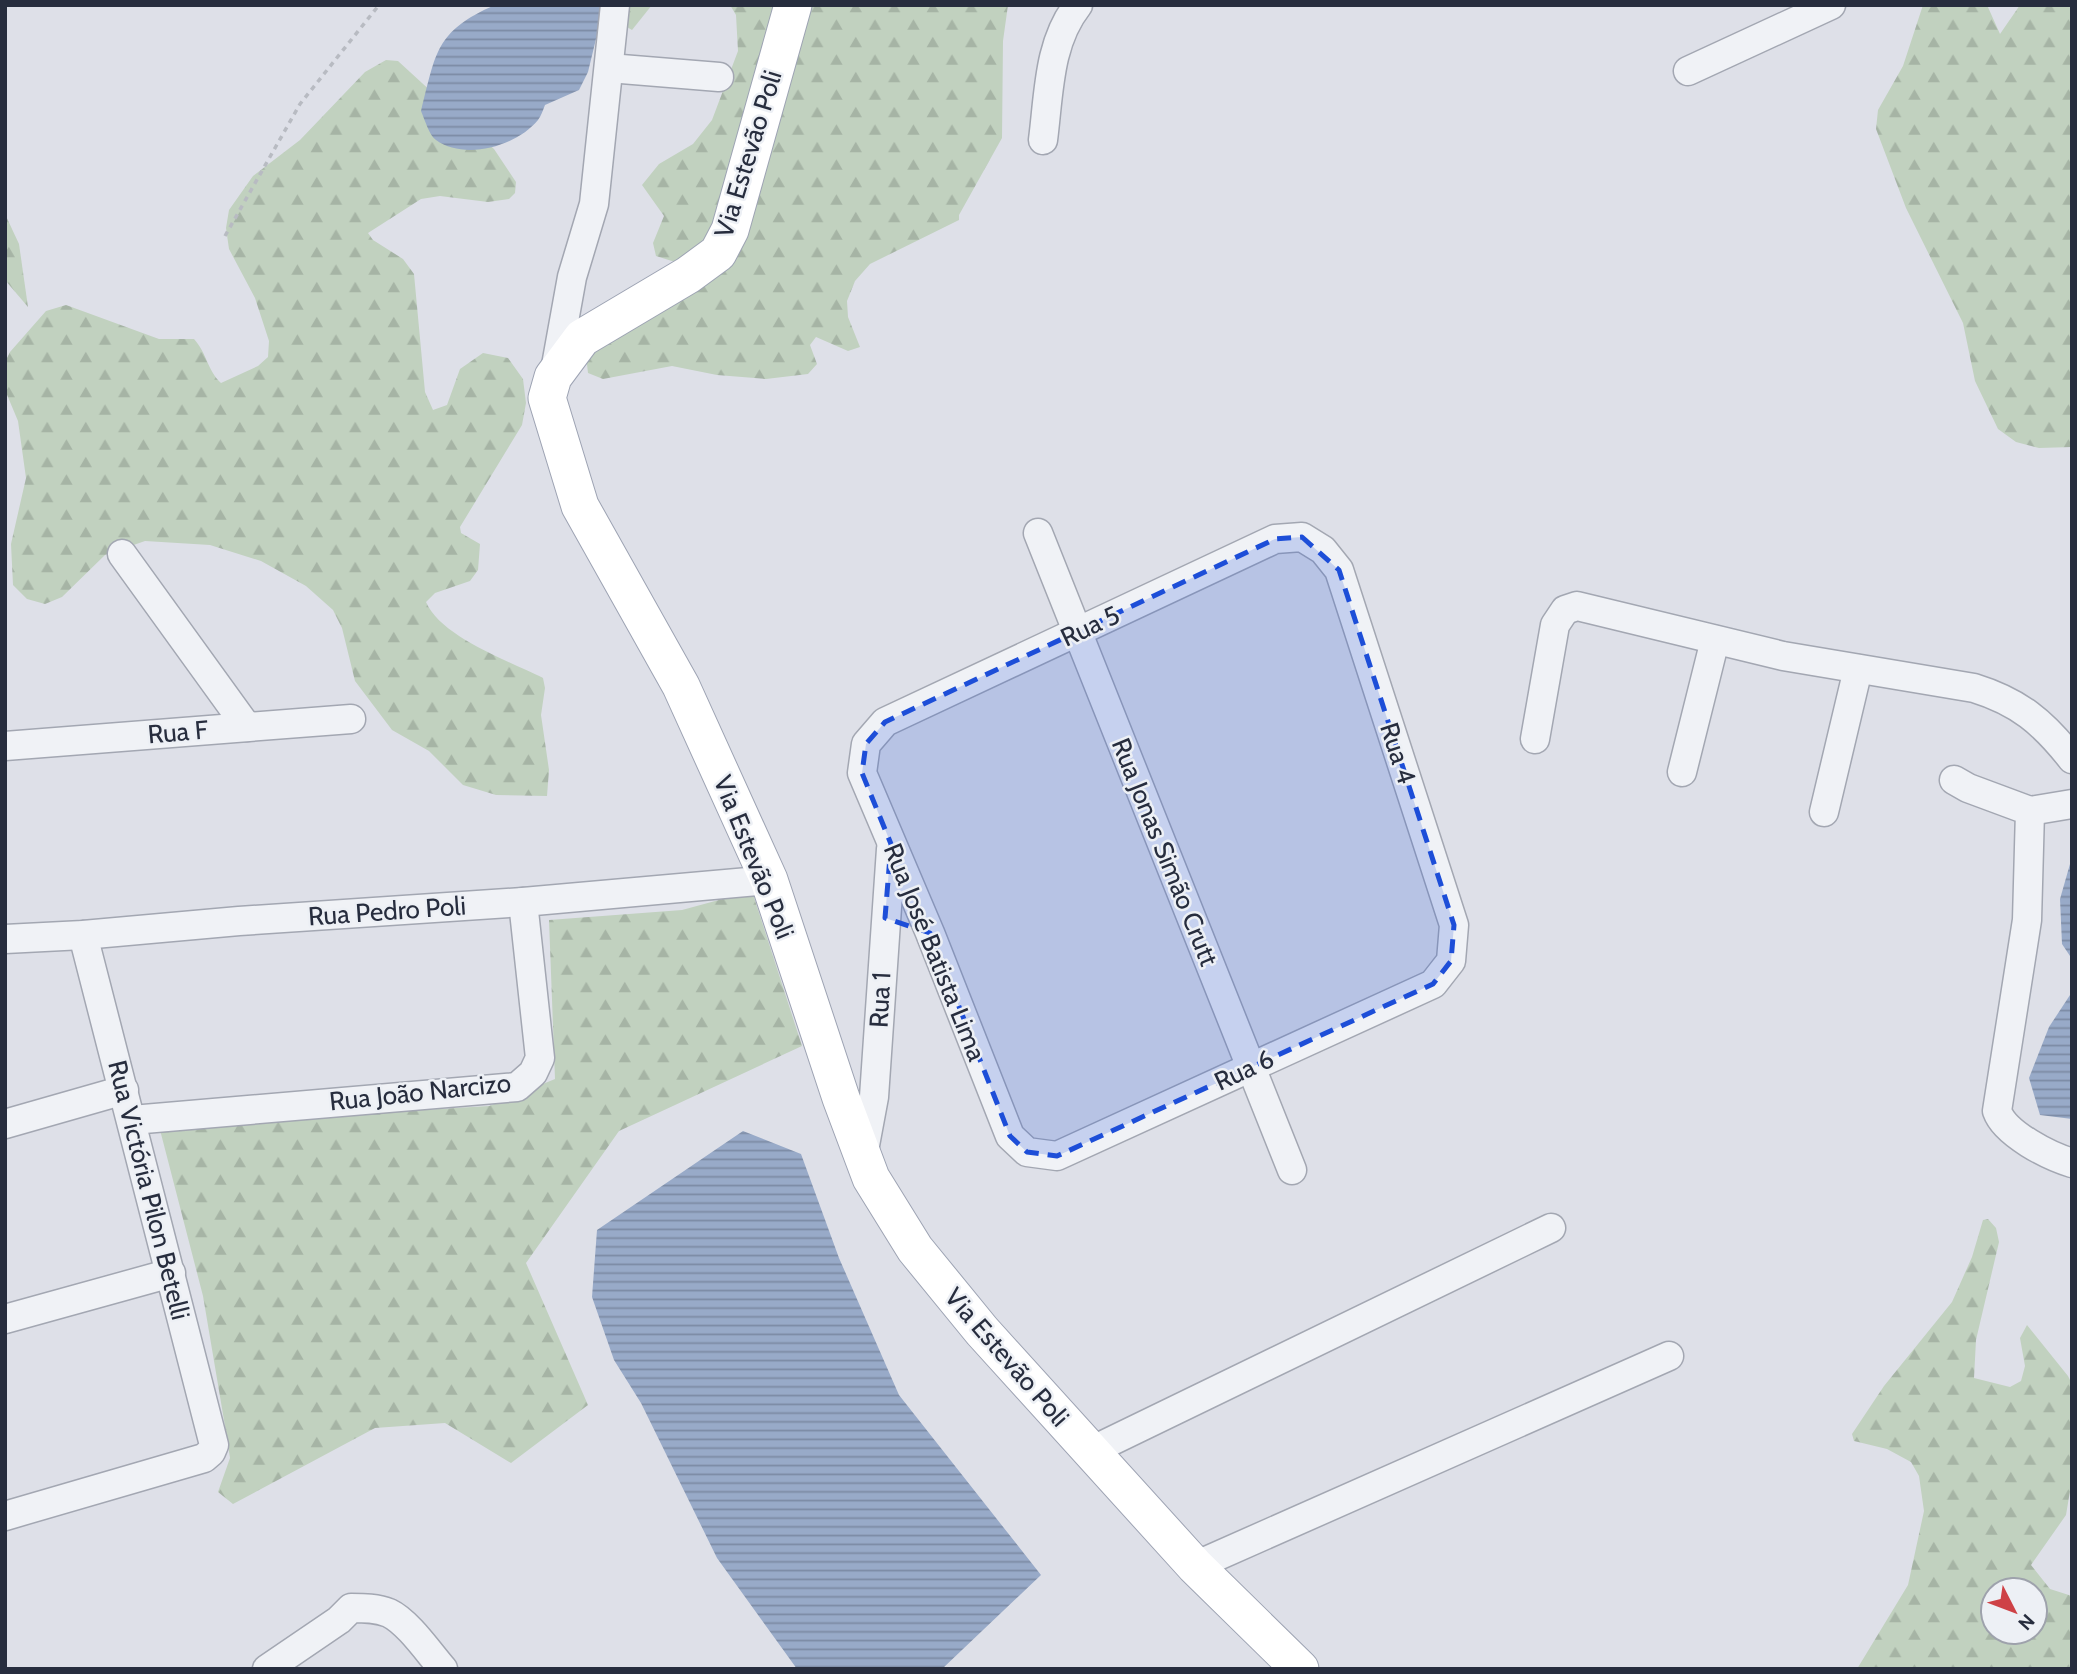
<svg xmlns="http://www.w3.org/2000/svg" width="2077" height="1674" viewBox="0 0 2077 1674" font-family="Cabin,sans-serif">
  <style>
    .forest { fill: url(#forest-firs); fill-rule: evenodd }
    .water { fill: url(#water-rules) }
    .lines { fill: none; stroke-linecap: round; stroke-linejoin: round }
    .minor-casing { stroke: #a3a7b2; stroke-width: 31 }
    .major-casing { stroke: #9da3b3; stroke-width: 39 }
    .path { stroke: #b8bbc2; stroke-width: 3.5; stroke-dasharray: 5 5; stroke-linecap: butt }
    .minor { stroke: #f0f2f6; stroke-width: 28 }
    .major { stroke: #fff; stroke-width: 37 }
    .marked { fill: #1d4ed8; fill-opacity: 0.2; stroke: #1d4ed8; stroke-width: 5; stroke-dasharray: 14 9; stroke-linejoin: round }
    .labels { text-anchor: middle; stroke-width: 5; stroke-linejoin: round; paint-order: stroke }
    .street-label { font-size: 26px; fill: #272d3e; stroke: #edf0f5 }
  </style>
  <defs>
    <pattern id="forest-firs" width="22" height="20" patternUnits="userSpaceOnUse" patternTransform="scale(1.75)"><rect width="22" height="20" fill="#c1d1bf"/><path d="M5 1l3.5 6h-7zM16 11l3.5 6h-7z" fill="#a6b4a5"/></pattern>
    <pattern id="water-rules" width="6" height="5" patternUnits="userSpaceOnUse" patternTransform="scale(1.75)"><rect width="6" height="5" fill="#98aac8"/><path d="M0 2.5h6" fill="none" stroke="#7c8ba4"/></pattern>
  </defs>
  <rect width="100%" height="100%" fill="#dee0e8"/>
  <g class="forest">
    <path d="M628,5H652L632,30L627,27L625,15Z"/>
    <path d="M730,5H1008L1003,41L1002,138L959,215V220L870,264L855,281L847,301L848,317L860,347L848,351L816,337L810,345L817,364L808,374L766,379L717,375L672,366L603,379L588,373L585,347L675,262L656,256L653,243L664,216L642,185L659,164L693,144L712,120L738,51L736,15Z"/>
    <path d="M1923,5H1987L2000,34L2020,5C2036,5 2057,9 2072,5V447L2039,448L2016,442L1998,429L1975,381L1963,323L1906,208L1876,129L1878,110L1903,66Z"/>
    <path d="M386,60L398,61L494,149L516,182L515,193L509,199L488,202L440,196L421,199L368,233L373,240L403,259L414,274L425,392L433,410L447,405L460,369L483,353L508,358L523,379L526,403L522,425L460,527L461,533L480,544L478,570L470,581L435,593L426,602C441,637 509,661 543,678L545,688L541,715L549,770L547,796L496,795L463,785L429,751L392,730L355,681L342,628L333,610L306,586L261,561L210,545L145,541L105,555L62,597L45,604L27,599L13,585L11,544L26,478L18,421L5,390V362L10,352L46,311L66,305L159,339H194C207,353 207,370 221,383L258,366L268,357L269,341L255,298L229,249L226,228L229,210L253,176L300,140L365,72Z"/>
    <path d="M5,214L19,244L28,307L5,280Z"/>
    <path d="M752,891L802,1046L619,1131L526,1263L588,1405L511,1463L445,1423L375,1428L233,1504L218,1492L230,1458L226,1432L203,1296L159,1126L489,1106L555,1079L549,920L682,910Z"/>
    <path d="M1988,1219L1996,1228L1999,1242L1976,1340L1974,1378L2010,1387L2021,1381L2025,1366L2020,1338L2027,1325L2068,1376L2072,1384V1479L2066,1515L2031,1565L2050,1589L2072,1596V1669H1857L1908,1585L1924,1511L1919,1476L1911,1462L1887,1449L1854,1441L1852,1434L1884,1386L1952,1302L1972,1257L1983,1220ZM2035,1590V1632H1993V1590Z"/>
  </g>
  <g class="water">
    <path d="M495,5H601L602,14L588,72L579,90L545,105C543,110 541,116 538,120C517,146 465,161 436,140C429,135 425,120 421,111C436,53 435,31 495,5Z"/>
    <path d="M2070,864H2072V959L2062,944L2060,899Z"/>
    <path d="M2072,992V1119L2040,1115L2029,1078L2049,1027Z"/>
    <path d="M743,1131L801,1154L839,1258L899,1395L1041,1575L942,1669H797L717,1558L641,1403L614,1360L592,1297L597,1230Z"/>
  </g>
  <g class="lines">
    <g class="minor-casing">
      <g id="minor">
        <path d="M609,68L719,77"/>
        <path d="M1688,71L1831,5"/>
        <path d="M1043,140C1049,94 1048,43 1078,5"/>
        <path d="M555,371L572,277L594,204L615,5"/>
        <path d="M1038,533L1292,1170"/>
        <path d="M1302,537L1323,550L1339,570L1454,925L1451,961L1433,984L1057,1156L1027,1152L1010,1136L930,933L862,773L866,744L885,722L1275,539Z"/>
        <path d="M122,554L247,727"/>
        <path d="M1535,739L1555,625L1565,610L1577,606L1783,656L1974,688C2019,702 2043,722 2072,759"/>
        <path d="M5,746L351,719"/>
        <path d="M1682,772L1715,640"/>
        <path d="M1954,780L1968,788L2030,811L2027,920L1997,1111C2005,1134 2049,1156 2072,1163"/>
        <path d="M2030,811L2072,804"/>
        <path d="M1824,812L1858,669"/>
        <path d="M5,939L83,935L239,921L523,902L769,880"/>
        <path d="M132,1120L517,1087L533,1073L540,1058L523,902"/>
        <path d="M5,1124L124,1090"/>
        <path d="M863,1156L874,1097L891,849"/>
        <path d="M5,1319L171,1273"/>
        <path d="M1089,1452L1551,1228"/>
        <path d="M5,1516L204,1458L211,1452L214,1445L83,935"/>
        <path d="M1195,1566L1669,1356"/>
        <path d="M267,1669L339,1620L351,1608C364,1608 377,1608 389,1613C408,1622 429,1653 443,1669"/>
      </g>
    </g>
    <g class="major-casing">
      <path id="major" d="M793,5L730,230L718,253L688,275L582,338L553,377L547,398L580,506L681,686L769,880L841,1098L871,1178L915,1249L982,1331L1195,1566L1300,1669"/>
    </g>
    <path class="path" d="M225,236L300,104L379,5"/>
    <use href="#minor" class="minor"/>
    <use href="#major" class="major"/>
  </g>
  <path class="marked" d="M1302,537L1339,570L1454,925L1451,961L1433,984L1057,1156L1027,1152L1010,1136L930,933L885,918L891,844L862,773L866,744L885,722L1275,539Z"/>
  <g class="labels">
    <g class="street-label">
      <text transform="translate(748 154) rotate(-73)" y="9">Via Estevão Poli</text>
      <text transform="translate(1090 626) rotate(-25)" y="9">Rua 5</text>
      <text transform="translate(178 732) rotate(-5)" y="9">Rua F</text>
      <text transform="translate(1398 753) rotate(72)" y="9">Rua 4</text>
      <text transform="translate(1165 852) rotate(68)" y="9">Rua Jonas Simão Crutt</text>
      <text transform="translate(754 857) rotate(68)" y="9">Via Estevão Poli</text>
      <text transform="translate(387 911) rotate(-4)" y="9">Rua Pedro Poli</text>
      <text transform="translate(935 952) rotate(68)" y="9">Rua José Batista Lima</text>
      <text transform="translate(880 1000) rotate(-87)" y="9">Rua 1</text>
      <text transform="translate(1244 1070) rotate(-25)" y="9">Rua 6</text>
      <text transform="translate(420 1092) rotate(-6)" y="9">Rua João Narcizo</text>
      <text transform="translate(149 1190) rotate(76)" y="9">Rua Victória Pilon Betelli</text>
      <text transform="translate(1007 1357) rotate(49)" y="9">Via Estevão Poli</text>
    </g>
  </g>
  <rect width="2077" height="1674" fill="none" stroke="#272d3e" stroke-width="14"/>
  <g transform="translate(2014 1611) rotate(132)"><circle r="33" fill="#edf0f5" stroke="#9ea2ac" stroke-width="2"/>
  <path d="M0-5L12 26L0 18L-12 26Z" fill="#ce4146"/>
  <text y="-10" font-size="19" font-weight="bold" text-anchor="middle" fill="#272d3e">N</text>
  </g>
</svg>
